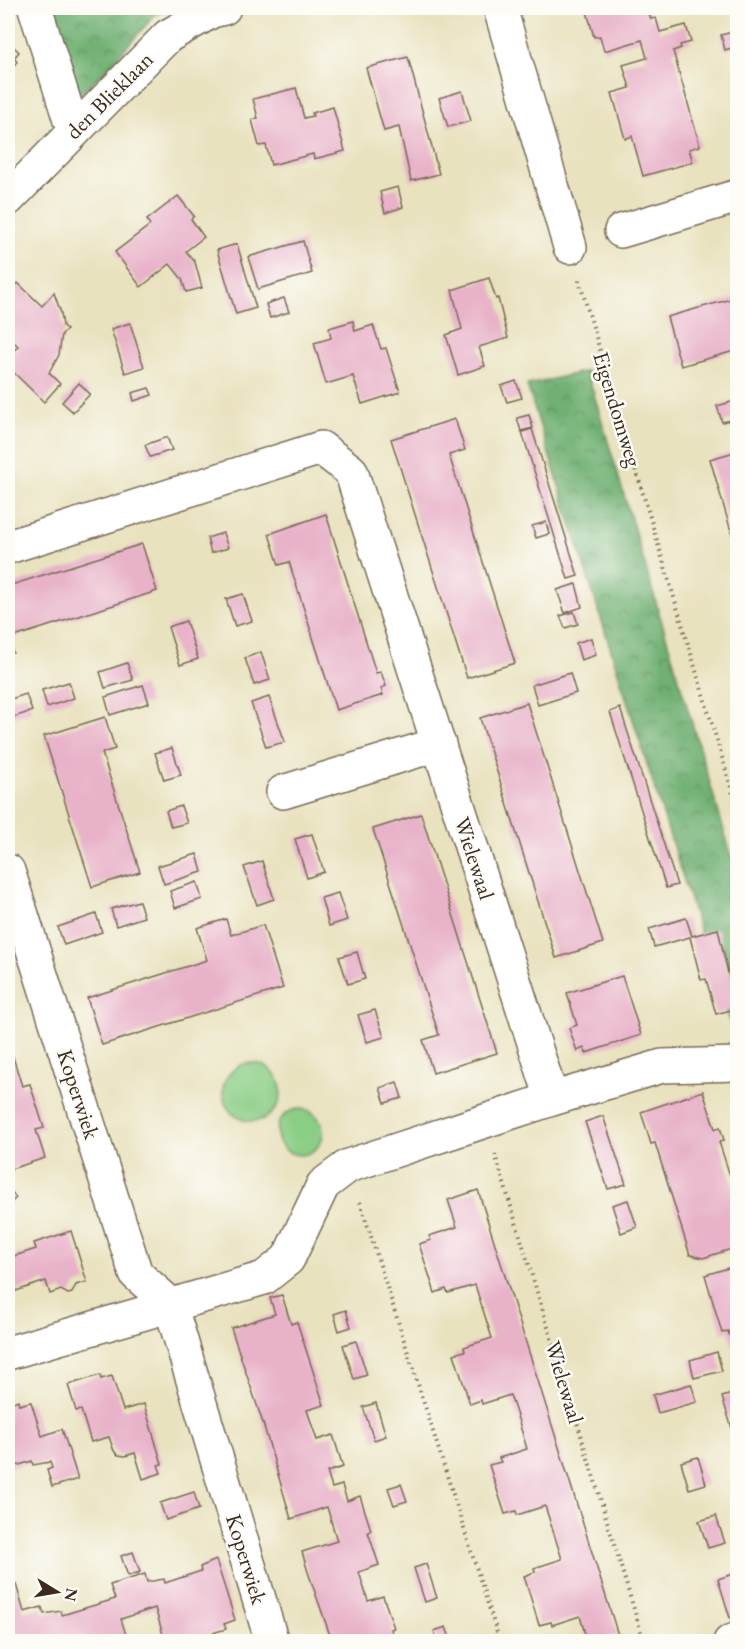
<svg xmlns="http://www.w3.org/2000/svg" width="745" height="1649" viewBox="0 0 745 1649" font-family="'EB Garamond',serif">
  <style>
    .green { fill: #8acd85; stroke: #627c52; stroke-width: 1.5 }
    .forest { fill: url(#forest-crowns); stroke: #556d48; stroke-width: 1.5 }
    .building { fill: #e8b2c9 }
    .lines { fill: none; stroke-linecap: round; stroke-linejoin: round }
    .minor-casing { stroke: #786a56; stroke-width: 36 }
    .path { stroke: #786a56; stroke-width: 4; stroke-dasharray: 1.5 4.5; stroke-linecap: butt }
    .minor { stroke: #fff; stroke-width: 33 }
    .labels { text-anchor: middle; stroke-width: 5; stroke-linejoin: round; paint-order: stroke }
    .street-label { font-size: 22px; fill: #3b2a1e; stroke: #fdfcf7 }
  </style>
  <defs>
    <pattern id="forest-crowns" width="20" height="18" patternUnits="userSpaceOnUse" patternTransform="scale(1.5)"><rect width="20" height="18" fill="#6fb072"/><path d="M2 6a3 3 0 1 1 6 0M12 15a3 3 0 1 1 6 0" fill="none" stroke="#5c8f5d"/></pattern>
  </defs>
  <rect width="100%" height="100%" fill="#fdfcf7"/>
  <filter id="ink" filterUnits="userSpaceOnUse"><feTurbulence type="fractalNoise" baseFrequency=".0167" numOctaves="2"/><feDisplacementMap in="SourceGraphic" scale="12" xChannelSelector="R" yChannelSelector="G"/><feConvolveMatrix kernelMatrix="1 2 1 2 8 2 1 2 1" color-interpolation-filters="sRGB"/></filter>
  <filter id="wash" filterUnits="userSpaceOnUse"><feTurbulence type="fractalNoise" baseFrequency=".008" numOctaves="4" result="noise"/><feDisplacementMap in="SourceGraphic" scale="24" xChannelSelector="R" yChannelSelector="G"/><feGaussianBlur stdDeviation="1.35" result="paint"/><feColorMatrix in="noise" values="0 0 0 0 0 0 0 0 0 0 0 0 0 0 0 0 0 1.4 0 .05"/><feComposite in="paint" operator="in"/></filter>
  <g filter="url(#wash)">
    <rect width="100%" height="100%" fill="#e9e2bf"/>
    <g class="green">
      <circle cx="252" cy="1092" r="29"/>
      <circle cx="300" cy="1132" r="23"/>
    </g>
    <g class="forest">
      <path d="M41,8H169L155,15L104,72L74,99Z"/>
      <path d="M587,371L737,874V1045L723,998L735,984L722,944H704L527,385Z"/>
    </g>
    <g id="blocks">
      <g class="building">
        <path d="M586,8H647L651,19L656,18L660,32L686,25L691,42L680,45L681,48L673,51L700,146L689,149L693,162L643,176L632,136L625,139L612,93L630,88L623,65L647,58L642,40L604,51L600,36L594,37Z"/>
        <path d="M736,31L738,46L725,50L721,35Z"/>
        <path d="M8,41L19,52L14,58L17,62L8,73Z"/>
        <path d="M408,57L439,174L411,181L399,127L384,131L366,68Z"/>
        <path d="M296,88L304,118L313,116L312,113L333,107L345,151L314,159L313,154L271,165L266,145L259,146L252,120L258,118L253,99Z"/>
        <path d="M462,91L471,121L448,127L439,98Z"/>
        <path d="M398,187L403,207L385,213L380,192Z"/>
        <path d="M178,196L194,216L191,219L204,237L186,251L195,262L202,288L186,292L182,279L170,264L141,287L115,252L150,225L147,220Z"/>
        <path d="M303,241L312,273L258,289L248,257Z"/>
        <path d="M237,244L256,308L236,314L217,250Z"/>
        <path d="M489,278L496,299L498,298L508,338L479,347L485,366L458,375L446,335L462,329L452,290Z"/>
        <path d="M18,283L42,306L54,293L61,313L63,326L67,330L62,334L59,355L49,373L60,384L44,402L8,367V357L18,346L8,336V294Z"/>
        <path d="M738,297V350L681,366L667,317Z"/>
        <path d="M284,298L289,312L270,318L266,304Z"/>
        <path d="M353,321L355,331L373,325L381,349L386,348L400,392L362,404L353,376L326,384L314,343L331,338L329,328Z"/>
        <path d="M130,323L144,367L125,373L111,329Z"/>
        <path d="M516,381L522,398L507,402L501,386Z"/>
        <path d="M79,383L90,394L73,412L62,402Z"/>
        <path d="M149,388L152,395L134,401L132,393Z"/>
        <path d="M738,400V418L722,422L717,406Z"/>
        <path d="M529,415L533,428L521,431L517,418Z"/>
        <path d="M455,419L465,450L449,455L515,663L467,678L391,439Z"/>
        <path d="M532,429L578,576L568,579L522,432Z"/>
        <path d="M167,437L172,450L150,457L145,445Z"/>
        <path d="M738,451V552H737L710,459Z"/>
        <path d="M326,514L376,673L381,672L386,686L381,688L383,695L336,710L289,562L279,565L269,534Z"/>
        <path d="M546,522L549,534L536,538L532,526Z"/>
        <path d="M223,533L228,548L211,553L207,538Z"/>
        <path d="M142,544L157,591L8,639L13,653L8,654V586Z"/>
        <path d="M576,584L582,607L565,613L557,590Z"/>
        <path d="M243,594L252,621L235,626L226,599Z"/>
        <path d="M574,612L578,624L565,628L560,616Z"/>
        <path d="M186,621L198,659L180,665L168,627Z"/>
        <path d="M591,638L596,655L581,660L576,643Z"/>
        <path d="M261,652L270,680L254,685L245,658Z"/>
        <path d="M127,663L133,680L105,688L100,672Z"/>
        <path d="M570,673L576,693L538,705L532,685Z"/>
        <path d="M69,682L74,698L47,707L42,690Z"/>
        <path d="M143,685L149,703L110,715L105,697Z"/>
        <path d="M26,694L32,711L8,719V700Z"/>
        <path d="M269,697L285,742L266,747L251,703Z"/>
        <path d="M527,703L603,943L556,958L480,718Z"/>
        <path d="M620,708L677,885L666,888L610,712Z"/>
        <path d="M105,717L115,749L102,753L140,872L92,887L44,736Z"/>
        <path d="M172,748L181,775L164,780L155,753Z"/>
        <path d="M181,806L187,823L171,827L166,811Z"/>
        <path d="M421,814L497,1053L433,1073L423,1040L439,1035L373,829Z"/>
        <path d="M312,834L324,872L307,878L295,839Z"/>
        <path d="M197,854L202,872L164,884L158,866Z"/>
        <path d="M262,861L274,899L257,905L244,867Z"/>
        <path d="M197,882L202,899L175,908L170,891Z"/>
        <path d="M338,893L347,920L329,926L321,898Z"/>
        <path d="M139,901L144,917L116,926L111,909Z"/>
        <path d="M96,914L102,932L64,945L58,927Z"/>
        <path d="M686,918L692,936L718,929L728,973H730L738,997V1008L716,1014L706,979L701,980L690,937L654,947L649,929Z"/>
        <path d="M226,919L231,935L263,925L283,988L102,1045L87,998L207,960L197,928Z"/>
        <path d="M357,952L365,979L348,984L339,957Z"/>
        <path d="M622,976L641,1035L586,1053L584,1048L577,1051L569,1028L577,1025L567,993Z"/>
        <path d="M375,1010L384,1037L367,1042L358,1015Z"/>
        <path d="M8,1015L13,1030L8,1032Z"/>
        <path d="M8,1041L22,1086L30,1084L44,1128L36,1130L45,1158L8,1170Z"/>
        <path d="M397,1082L402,1098L385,1103L380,1088Z"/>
        <path d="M703,1091L715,1129L720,1127L724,1140L719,1142L738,1200V1247L703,1258L690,1255L655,1143L651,1144L641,1112Z"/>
        <path d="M603,1116L626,1184L608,1189L585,1122Z"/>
        <path d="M8,1187L16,1198L8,1205Z"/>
        <path d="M478,1190L618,1635L597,1641H587L580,1616L552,1625L551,1622L539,1625L524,1576L535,1572L534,1568L562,1559L545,1506L517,1515L516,1511L505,1514L489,1465L501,1462L499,1458L527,1449L519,1422L510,1395L482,1404L481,1400L470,1404L454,1354L465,1351L464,1347L492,1338L475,1285L448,1293L446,1289L435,1293L419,1244L431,1240L429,1236L457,1227L448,1200Z"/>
        <path d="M628,1200L637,1227L621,1233L612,1205Z"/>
        <path d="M71,1231L87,1282L76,1285L72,1293L68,1294L61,1290L50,1294L46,1281L16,1291L8,1258L36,1249L34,1243Z"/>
        <path d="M738,1265V1345L733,1347L728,1331L722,1333L705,1275Z"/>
        <path d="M282,1295L291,1324L297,1322L324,1405L307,1410L317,1440L333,1435L343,1467L327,1472L332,1488L342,1485L347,1501L360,1496L371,1530L368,1532L379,1565L359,1572L368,1601L383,1596L394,1628L391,1629L395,1641H332L308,1572L302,1552L337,1541L327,1507L291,1519L263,1423L231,1328L275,1314L270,1298Z"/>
        <path d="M346,1310L351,1327L339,1331L334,1314Z"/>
        <path d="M356,1341L367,1375L354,1379L343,1345Z"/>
        <path d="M717,1352L722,1371L694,1378L690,1360Z"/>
        <path d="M100,1375L101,1379L112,1376L123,1410L144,1404L162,1464L158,1465L161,1473L143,1479L135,1453L125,1456L118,1455L114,1451L109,1437L91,1442L81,1410L76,1411L68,1385Z"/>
        <path d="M691,1384L697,1402L658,1413L653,1395Z"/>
        <path d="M738,1392V1444H737L722,1397Z"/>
        <path d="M18,1400L19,1405L31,1402L42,1436L62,1429L78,1479L52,1487L47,1470L52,1468L50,1462L33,1465L32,1461L10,1468L8,1461V1404Z"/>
        <path d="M376,1403L386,1436L374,1440L363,1407Z"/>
        <path d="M698,1457L706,1484L689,1489L681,1462Z"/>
        <path d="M401,1484L407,1501L394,1505L388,1488Z"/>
        <path d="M194,1492L199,1509L166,1520L160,1503Z"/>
        <path d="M716,1516L725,1543L708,1548L699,1521Z"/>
        <path d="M133,1552L140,1572L128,1576L121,1556Z"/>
        <path d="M216,1560L235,1620L224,1624L226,1629L185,1641H177V1639L165,1641L155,1608L121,1619L128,1641H32L31,1639L25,1641H8V1586L16,1584L24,1612L42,1607L44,1614L61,1611L62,1615L115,1599L110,1585L145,1574L147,1582L164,1579L165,1583L201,1571L200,1567Z"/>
        <path d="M426,1564L437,1598L425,1602L414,1568Z"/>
        <path d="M736,1573L738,1579V1615L730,1618L718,1579Z"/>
        <path d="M446,1627L451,1641H437L434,1631Z"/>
      </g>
    </g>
  </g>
  <g filter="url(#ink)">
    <use href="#blocks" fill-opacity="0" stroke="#786a56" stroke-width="1.5"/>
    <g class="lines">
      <g class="minor-casing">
        <g id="minor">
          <path d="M35,8L73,130"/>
          <path d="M500,8L570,247"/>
          <path d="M8,199L168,36L212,11L224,8"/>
          <path d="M621,231L738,196"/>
          <path d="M8,547L321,448L351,471L552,1099L662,1066L738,1064"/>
          <path d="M283,792L439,744"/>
          <path d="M8,871L136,1274L170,1304L272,1642"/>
          <path d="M8,1353L264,1278L288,1259L323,1185L348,1166L552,1099"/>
          <path d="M730,1642L738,1639"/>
        </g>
      </g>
      <g class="path">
        <path d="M579,280L738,811"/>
        <path d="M495,1154L644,1642"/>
        <path d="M360,1202L500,1642"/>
      </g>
      <use href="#minor" class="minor"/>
    </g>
  </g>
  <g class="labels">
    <g class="street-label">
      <text transform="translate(109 95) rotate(-45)" y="8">den Blieklaan</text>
      <text transform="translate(618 409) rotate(73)" y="8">Eigendomweg</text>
      <text transform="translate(475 858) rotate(72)" y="8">Wielewaal</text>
      <text transform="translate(79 1094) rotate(72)" y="8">Koperwiek</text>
      <text transform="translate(565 1382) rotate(73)" y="8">Wielewaal</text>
      <text transform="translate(247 1559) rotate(73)" y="8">Koperwiek</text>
    </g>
  </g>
  <rect width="745" height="1649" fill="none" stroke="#fdfcf7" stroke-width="30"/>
  <g transform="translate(57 1592) rotate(101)" stroke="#fdfcf7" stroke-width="4.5" paint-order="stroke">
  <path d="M0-4.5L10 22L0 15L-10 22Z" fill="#3b2a1e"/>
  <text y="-9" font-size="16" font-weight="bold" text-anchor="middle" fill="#3b2a1e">N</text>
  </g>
</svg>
